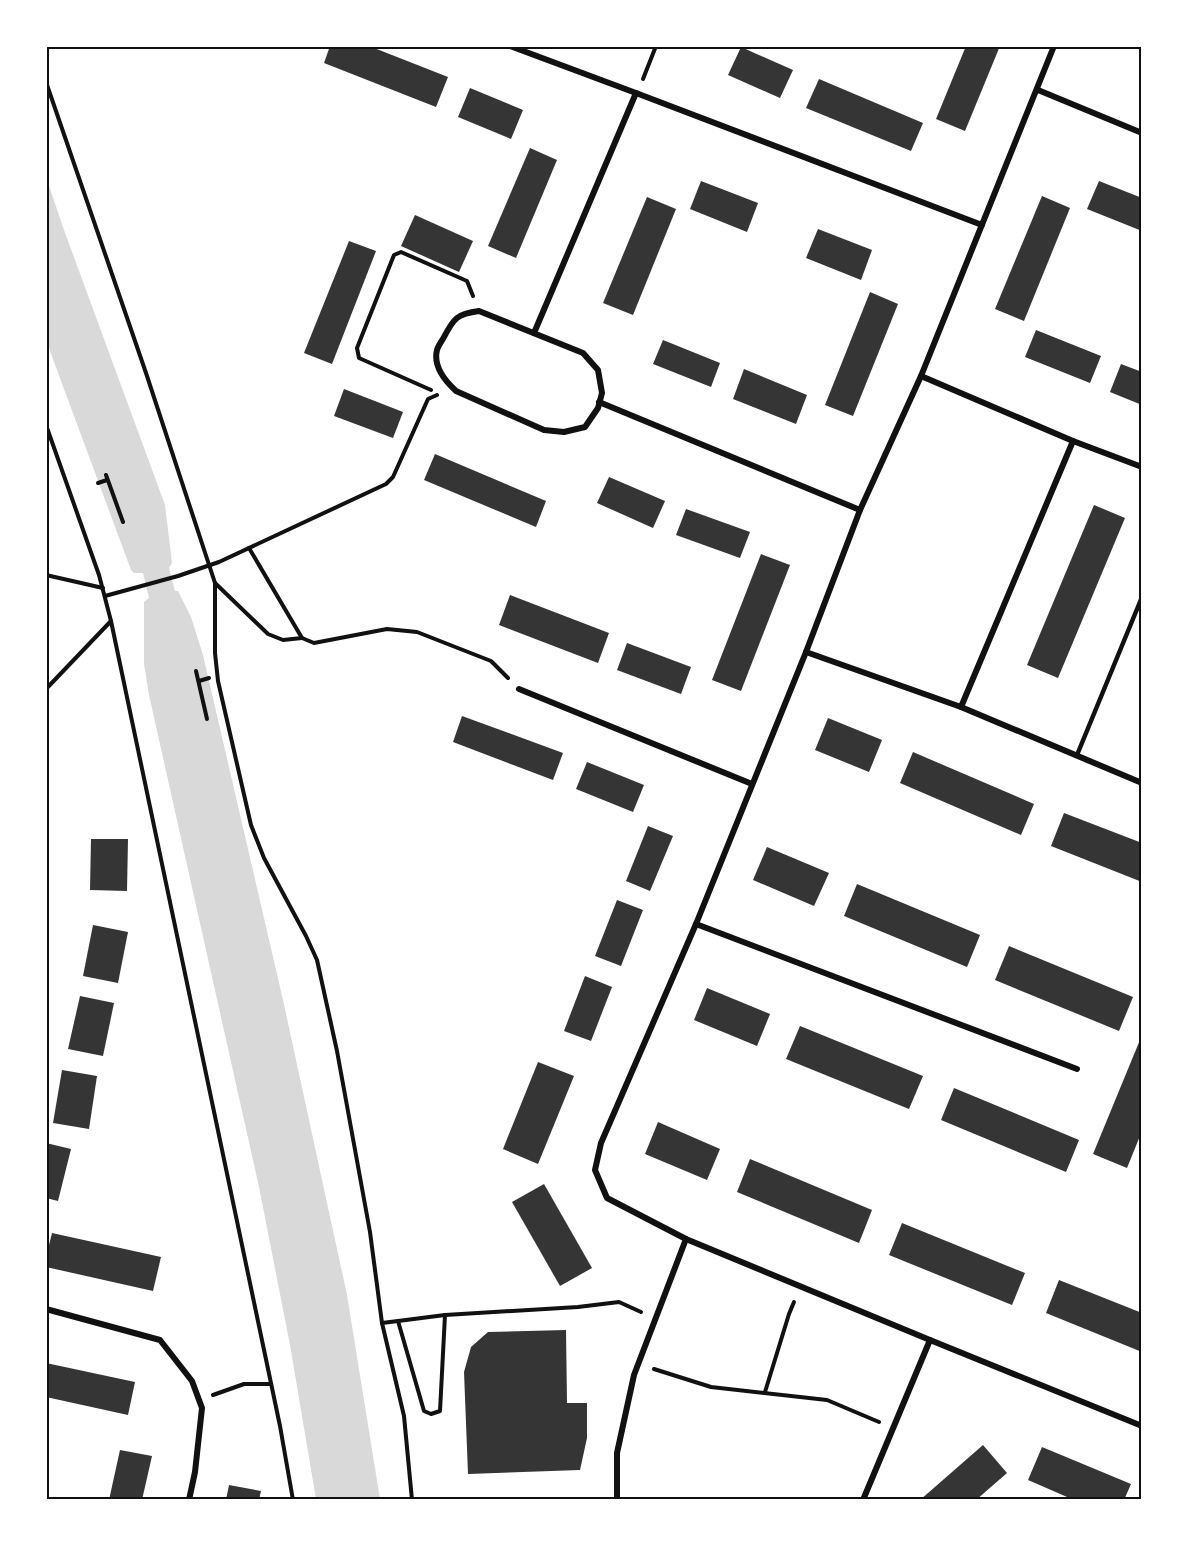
<svg xmlns="http://www.w3.org/2000/svg" width="1188" height="1546" viewBox="0 0 1188 1546" font-family="'Work Sans',sans-serif">
  <style>
    .water { fill: #d9d9d9 }
    .building { fill: #353535 }
    .lines { fill: none; stroke-linecap: round; stroke-linejoin: round }
    .path { stroke: #111; stroke-width: 4 }
    .service { stroke: #111; stroke-width: 4.5 }
    .minor { stroke: #111; stroke-width: 6 }
    .neatline { fill: none; stroke: #111; stroke-width: 2 }
  </style>
  <rect width="100%" height="100%" fill="#fff"/>
  <path class="water" d="M46,177L64,230L165,505L172,563L169,568L175,591H178L191,617L203,655L283,1000L347,1295L380,1499H316L290,1345L259,1187L149,695L144,664V602L149,598L143,573H134L131,570L47,343Z"/>
  <g class="building">
    <path d="M330,46H369L448,77L436,107L324,63Z"/>
    <path d="M966,46H1000L965,131L936,119Z"/>
    <path d="M741,47L793,70L780,98L728,75Z"/>
    <path d="M819,79L923,123L911,151L806,108Z"/>
    <path d="M470,88L523,110L511,139L458,117Z"/>
    <path d="M530,148L557,160L516,258L488,246Z"/>
    <path d="M701,181L758,203L747,232L690,209Z"/>
    <path d="M1099,181L1142,198V231L1087,209Z"/>
    <path d="M1042,196L1070,208L1024,321L995,309Z"/>
    <path d="M647,197L676,209L633,315L603,303Z"/>
    <path d="M415,215L473,241L459,272L401,246Z"/>
    <path d="M818,229L872,250L861,280L806,258Z"/>
    <path d="M349,241L376,251L332,364L304,353Z"/>
    <path d="M870,292L898,304L853,416L825,405Z"/>
    <path d="M1036,330L1101,356L1090,383L1025,357Z"/>
    <path d="M663,340L720,363L711,387L653,364Z"/>
    <path d="M1121,364L1142,372V405L1110,392Z"/>
    <path d="M744,369L807,395L796,424L733,399Z"/>
    <path d="M344,389L403,412L393,438L334,416Z"/>
    <path d="M435,454L546,501L536,527L424,480Z"/>
    <path d="M609,477L665,501L653,528L597,503Z"/>
    <path d="M1094,505L1125,518L1058,678L1027,665Z"/>
    <path d="M686,509L750,532L740,558L676,535Z"/>
    <path d="M761,554L790,565L741,691L712,680Z"/>
    <path d="M510,595L609,633L598,663L499,625Z"/>
    <path d="M627,643L691,667L681,694L617,670Z"/>
    <path d="M462,716L563,753L553,780L453,742Z"/>
    <path d="M828,718L882,740L869,772L815,750Z"/>
    <path d="M913,752L1034,804L1021,835L900,783Z"/>
    <path d="M587,762L644,785L633,812L576,789Z"/>
    <path d="M1064,813L1142,843V882L1051,846Z"/>
    <path d="M648,826L673,836L650,891L626,881Z"/>
    <path d="M91,839H128L127,891L90,890Z"/>
    <path d="M767,847L829,873L814,906L753,880Z"/>
    <path d="M857,884L980,935L967,967L844,916Z"/>
    <path d="M617,900L643,910L621,966L595,956Z"/>
    <path d="M93,925L128,932L118,983L83,976Z"/>
    <path d="M1009,946L1133,997L1119,1031L995,980Z"/>
    <path d="M585,976L612,987L591,1041L564,1031Z"/>
    <path d="M707,988L770,1014L757,1046L694,1020Z"/>
    <path d="M80,996L114,1003L103,1056L68,1049Z"/>
    <path d="M800,1026L923,1076L909,1109L786,1059Z"/>
    <path d="M1142,1035V1131L1127,1168L1093,1154Z"/>
    <path d="M538,1062L574,1076L538,1164L503,1149Z"/>
    <path d="M62,1070L97,1076L89,1129L53,1123Z"/>
    <path d="M954,1088L1079,1140L1066,1172L941,1120Z"/>
    <path d="M658,1122L720,1149L707,1180L645,1154Z"/>
    <path d="M46,1143L71,1149L58,1201L46,1198Z"/>
    <path d="M750,1159L872,1210L859,1243L737,1192Z"/>
    <path d="M544,1184L592,1268L560,1286L512,1202Z"/>
    <path d="M902,1223L1025,1273L1012,1305L889,1255Z"/>
    <path d="M52,1233L161,1257L153,1291L46,1267V1257Z"/>
    <path d="M1059,1280L1142,1313V1352L1046,1313Z"/>
    <path d="M566,1330L567,1403H587V1438L580,1470L468,1474L464,1372L471,1347L488,1332Z"/>
    <path d="M46,1363L135,1382L128,1415L46,1397Z"/>
    <path d="M983,1445L1007,1473L976,1500H920Z"/>
    <path d="M1042,1447L1131,1484L1124,1500H1074L1028,1480Z"/>
    <path d="M120,1450L152,1456L142,1500H109Z"/>
    <path d="M229,1485L261,1491L259,1500H226Z"/>
  </g>
  <g class="lines">
    <g class="path">
      <path d="M643,79L656,46"/>
      <path d="M46,82L146,373L215,583V653L218,681L251,825L264,858L306,936L317,960L337,1051L370,1232L382,1323L404,1416L412,1500"/>
      <path d="M431,390L359,358L357,348L394,255L401,252L467,281L473,296"/>
      <path d="M46,425L99,575L111,621L280,1426L293,1500"/>
      <path d="M106,475L123,522"/>
      <path d="M98,483L107,480"/>
      <path d="M249,548L302,638L314,643L387,629L417,632L491,661L508,678"/>
      <path d="M46,575L103,588"/>
      <path d="M215,583L268,634L283,640L302,638"/>
      <path d="M105,596L178,576L219,562L386,484L393,477L428,399L437,395"/>
      <path d="M196,671L207,719"/>
      <path d="M199,681L209,678"/>
      <path d="M46,689L111,621"/>
      <path d="M398,1321L445,1315"/>
      <path d="M382,1323L398,1321L424,1411L431,1414L440,1411L445,1315L578,1307L619,1302L641,1312"/>
      <path d="M654,1369L711,1387L827,1400L879,1422"/>
      <path d="M765,1392L789,1314L794,1302"/>
      <path d="M213,1395L244,1384H271"/>
    </g>
    <path class="service" d="M1077,755L1142,597"/>
    <g class="minor">
      <path d="M510,46L636,93L982,225"/>
      <path d="M1054,46L921,376L860,510L806,652L696,924L601,1143L595,1170L607,1198L686,1239L930,1340L1142,1426"/>
      <path d="M1038,90L1142,133"/>
      <path d="M479,311L583,353L598,370L602,393L598,408L585,427L564,432L544,430L456,391C445,381 433,366 437,350C438,346 442,341 444,337C454,318 457,314 479,311Z"/>
      <path d="M534,333L636,93"/>
      <path d="M921,376L1073,441L1142,467"/>
      <path d="M599,402L860,510"/>
      <path d="M806,652L961,707L1142,783"/>
      <path d="M519,689L752,784"/>
      <path d="M961,707L1073,441"/>
      <path d="M696,924L1077,1069"/>
      <path d="M46,1309L160,1340L192,1381L202,1408L195,1472L189,1500"/>
      <path d="M617,1500V1453L634,1375L686,1239"/>
      <path d="M863,1500L930,1340"/>
    </g>
  </g>
  <rect width="1188" height="1546" fill="none" stroke="#ffffff" stroke-width="96"/>
  <rect x="48" y="48" width="1092" height="1450" class="neatline"/>
</svg>
